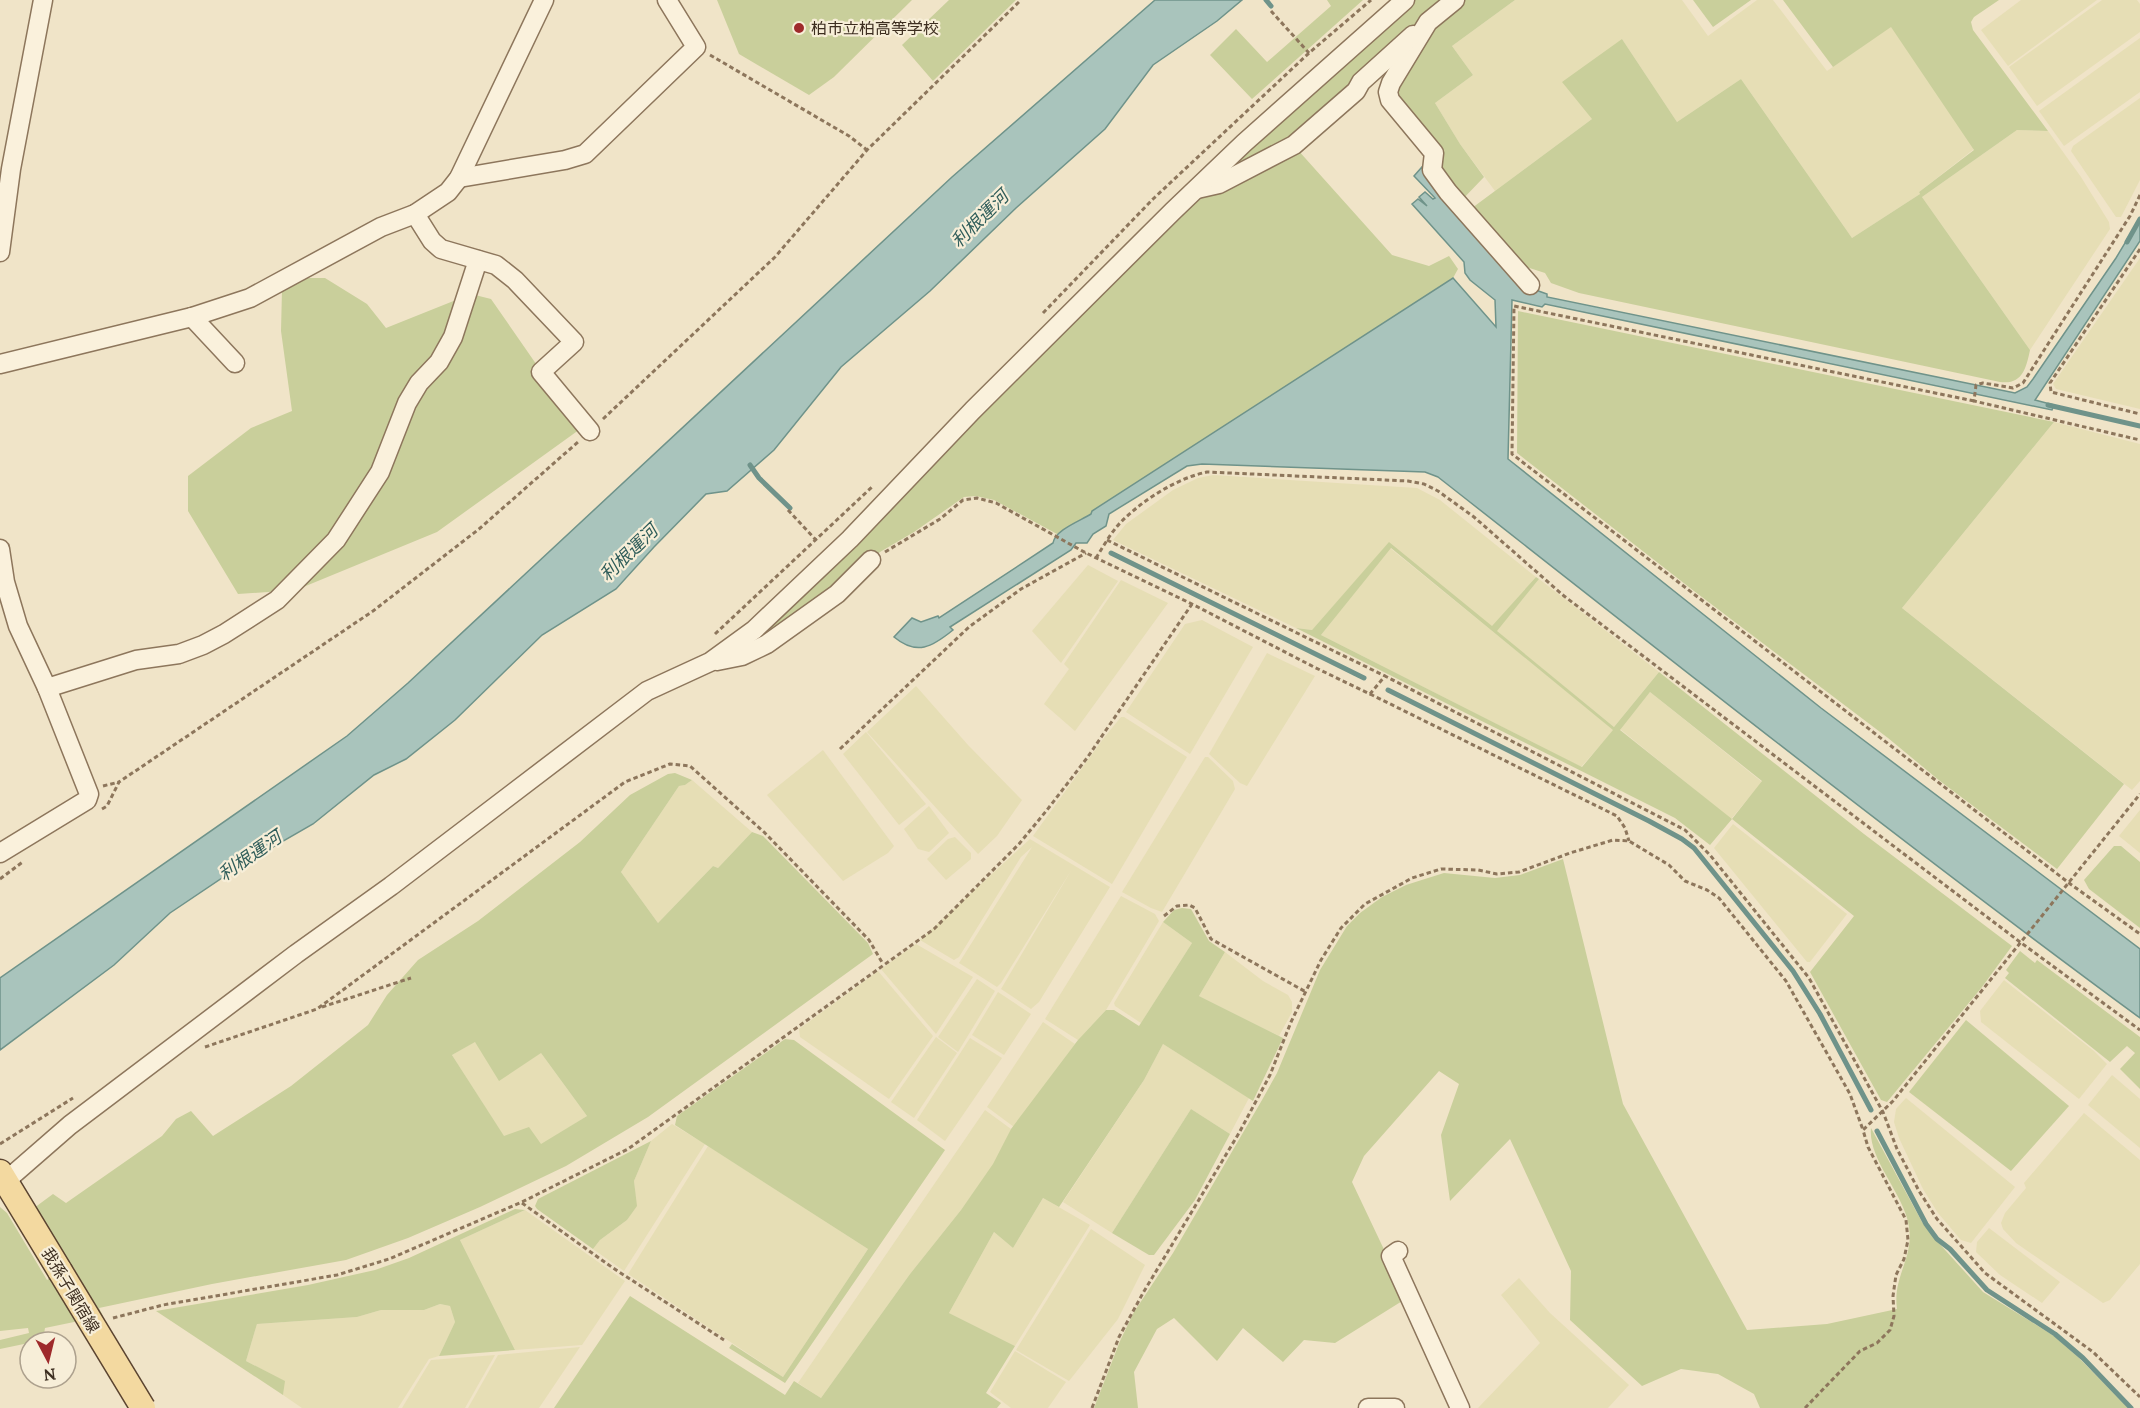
<svg xmlns="http://www.w3.org/2000/svg" width="2140" height="1408" viewBox="0 0 2140 1408" font-family="Lora,'Noto Sans JP',serif">
  <style>
    .farmland { fill: #e6deb5 }
    .green { fill: #c9cf9b; fill-rule: evenodd }
    .water { fill: #a9c4bc; stroke: #6f938a; stroke-width: 1.5 }
    .lines { fill: none; stroke-linecap: round; stroke-linejoin: round }
    .stream { stroke: #6f938a; stroke-width: 5 }
    .minor-casing { stroke: #8d765c; stroke-width: 21 }
    .major-casing { stroke: #5b4430; stroke-width: 27 }
    .path { stroke: #8d765c; stroke-width: 3; stroke-dasharray: 4.5 3; stroke-linecap: butt }
    .minor { stroke: #faf1dc; stroke-width: 18 }
    .major { stroke: #f3d9a0; stroke-width: 24 }
    .major-bridge-casing { stroke: #5b4430; stroke-width: 27; stroke-linecap: butt }
    .major-bridge { stroke: #f3d9a0; stroke-width: 24 }
    .poi-dot { fill: #9e2a2b; stroke: #f7eed8; stroke-width: 2 }
    .labels { text-anchor: middle; stroke-width: 4.5; stroke-linejoin: round; paint-order: stroke }
    .poi-label { font-size: 16px; fill: #3d2e20; stroke: #f7eed8; text-anchor: start }
    .street-label { font-size: 16px; fill: #3d2e20; stroke: #f7eed8 }
    .water-label { font-size: 18px; font-style: italic; fill: #2f5d5a; stroke: #f7eed8 }
  </style>
  <rect width="100%" height="100%" fill="#f0e4c8"/>
  <g class="farmland">
    <path d="M1515,0H1682L1708,36L1757,0H1773L1827,71L1891,26L1974,149L1919,192L1920,194L1852,238L1741,79L1677,122L1622,39L1592,119L1495,191L1460,144L1435,103L1473,75L1452,46Z"/>
    <path d="M2021,0H2097L2008,66L1981,30Z"/>
    <path d="M2102,0H2137L2140,4V32L2037,106L2009,67Z"/>
    <path d="M2140,38V92L2064,146L2039,111Z"/>
    <path d="M2140,98V180L2121,217H2116L2071,151L2073,146Z"/>
    <path d="M2017,130L2048,131L2081,177L2109,222L2110,229L2030,350L1922,197Z"/>
    <path d="M2140,258V409L2056,389L2053,384Z"/>
    <path d="M2054,422L2140,444V781L2132,790L1902,608Z"/>
    <path d="M1213,475L1417,488L1440,500L1536,577L1492,627L1389,543L1312,630L1296,628L1113,540L1126,524L1173,490L1198,478Z"/>
    <path d="M1390,548L1614,730L1581,767L1321,635Z"/>
    <path d="M1088,565L1118,581L1061,663L1032,631Z"/>
    <path d="M1539,579L1659,672L1614,727L1496,631Z"/>
    <path d="M1121,580L1168,603L1075,731L1044,704L1069,669L1064,664Z"/>
    <path d="M1202,620L1253,647L1190,754L1126,712L1185,624Z"/>
    <path d="M1267,653L1315,676L1247,786L1240,783L1209,754Z"/>
    <path d="M916,686L968,745L1022,800L997,836L978,854L867,732Z"/>
    <path d="M1650,692L1762,782L1731,819L1620,729Z"/>
    <path d="M1121,717H1124L1187,757L1112,884L1033,836L1103,739Z"/>
    <path d="M866,732L926,804L899,825L843,754Z"/>
    <path d="M823,750L894,846L888,853L843,881L767,795Z"/>
    <path d="M1205,757H1208L1233,781L1235,789L1162,912L1151,908L1122,892Z"/>
    <path d="M692,780L752,832L718,868L713,866L658,923L621,872L679,786L685,785Z"/>
    <path d="M929,806L949,833L929,852L918,849L904,829Z"/>
    <path d="M2140,810V853L2119,836Z"/>
    <path d="M1733,824L1847,914L1810,962H1807L1714,848Z"/>
    <path d="M955,837L971,853V859L946,880L927,859L948,839Z"/>
    <path d="M1030,839L1110,887L1039,1002L1031,1009L1001,989L1072,869L1001,983L997,987L959,963L1032,847L1021,857L959,957L954,960L920,940Z"/>
    <path d="M1121,896L1155,914L1159,921L1106,1010L1078,1040L1045,1019Z"/>
    <path d="M1163,922L1192,943L1141,1023L1115,1006L1114,1003Z"/>
    <path d="M916,944L973,977L936,1034L881,969Z"/>
    <path d="M1225,952L1263,981L1288,995L1292,1002V1012L1279,1036L1199,996Z"/>
    <path d="M878,971L933,1036L889,1099L800,1037L799,1029Z"/>
    <path d="M977,979L995,991L958,1052L938,1037Z"/>
    <path d="M2004,980L2094,1051L2107,1064L2079,1099L1981,1022L1980,1011Z"/>
    <path d="M998,992L1031,1014L1004,1055L972,1035Z"/>
    <path d="M1043,1022L1075,1044L1014,1127L987,1107Z"/>
    <path d="M936,1037L957,1053L914,1118L891,1102Z"/>
    <path d="M970,1038L1002,1058L945,1141L917,1120Z"/>
    <path d="M474,1042L541,1053L587,1116L541,1145L504,1137L452,1055Z"/>
    <path d="M1163,1044L1249,1098L1230,1134L1191,1109L1112,1233L1063,1202L1144,1080Z"/>
    <path d="M2112,1075L2140,1099V1148L2088,1105Z"/>
    <path d="M1906,1098L2015,1187L1971,1243L1961,1240L1938,1213L1923,1189L1899,1138L1894,1122L1896,1109Z"/>
    <path d="M985,1110L1011,1129L994,1164L961,1210L910,1274L821,1398L798,1383Z"/>
    <path d="M2084,1113L2140,1160V1264L2110,1300L2103,1303L2016,1243L2003,1229L2001,1223L2005,1213L2026,1188L2024,1183Z"/>
    <path d="M672,1124L705,1144L624,1271L593,1249L600,1240L627,1220L636,1206L634,1181L651,1141Z"/>
    <path d="M708,1146L868,1249L783,1377L628,1274Z"/>
    <path d="M1043,1198L1090,1225L1015,1346L949,1313L994,1232L1013,1248Z"/>
    <path d="M525,1210L625,1281L582,1345L515,1350L460,1240Z"/>
    <path d="M1989,1228L2060,1282L2042,1303L2000,1275L1976,1252L1977,1242Z"/>
    <path d="M1091,1229L1145,1265L1118,1319L1069,1381L1016,1350Z"/>
    <path d="M1519,1278L1550,1313L1629,1385L1608,1408H1478L1540,1343L1501,1295Z"/>
    <path d="M440,1304L450,1306L455,1322L439,1356L429,1359L398,1408H302L283,1395L284,1381L246,1361L257,1324L357,1317L381,1310H424Z"/>
    <path d="M580,1347L539,1408H468L498,1355Z"/>
    <path d="M1015,1351L1066,1382L1048,1408H1011L990,1392Z"/>
    <path d="M495,1355L465,1408H402L431,1360Z"/>
  </g>
  <g class="green">
    <path d="M717,0H912L834,77L809,95L739,54Z"/>
    <path d="M949,0H1016L933,81L902,45Z"/>
    <path d="M1327,0H1363L1252,99L1210,55L1236,29L1267,62L1331,6Z"/>
    <path d="M1414,0H1448L1287,145L1216,182L1245,149Z"/>
    <path d="M1460,0H1515L1452,46L1473,75L1435,103L1460,144L1484,177L1460,202L1392,98L1431,25Z"/>
    <path d="M1693,0H1751L1713,27Z"/>
    <path d="M1783,0H1999L1974,17L1971,22L1973,30L2048,131L2017,130L1922,197L2030,350C2026,369 2022,385 2000,382L1579,293L1551,283L1545,273L1523,266L1472,208L1592,119L1562,82L1622,39L1677,122L1741,79L1852,238L1920,194L1919,192L1974,150L1891,27L1833,67Z"/>
    <path d="M1297,149L1392,255L1429,266L1449,256L1458,269L1453,278L1093,511L1091,514L1057,534L994,500L976,496L964,497L914,532L880,552L827,596L759,643L743,646L1197,198Z"/>
    <path d="M302,278H325L367,304L386,328L471,294L491,299L550,384L583,427L437,532L296,590L238,594L188,511V476L251,428L292,411L281,331L282,290Z"/>
    <path d="M1518,311L2054,422L1902,608L2124,784L2057,869L1940,781L1888,738L1694,591L1517,453Z"/>
    <path d="M1389,542L1492,626L1536,577L1539,579L1497,631L1614,727L1659,672L1864,834L2012,946L1982,987L1887,1102L1881,1100L1810,972L1854,916L1732,819L1710,845L1675,818L1296,628L1312,630ZM1391,548L1613,730L1582,767L1321,635ZM1650,692L1762,781L1732,819L1620,730Z"/>
    <path d="M675,773L692,780L685,785L679,786L621,872L658,923L713,866L718,868L752,832L763,836L868,943L873,954L648,1117L566,1166L480,1207L408,1238L346,1260L212,1284L99,1308L103,1316L45,1328L43,1340L0,1349V1340L29,1333L28,1328L0,1331V1207L7,1213L47,1280L71,1266L34,1208L53,1194L66,1203L162,1136L176,1119L191,1111L213,1136L291,1086L368,1025L387,995L418,960L478,921L580,842L630,795L668,774ZM475,1042L499,1081L541,1053L587,1116L541,1144L529,1127L504,1136L452,1055Z"/>
    <path d="M2114,846H2121L2140,862V928L2089,889L2084,880Z"/>
    <path d="M1563,859L1623,1104L1747,1330L1827,1324L1897,1309C1892,1273 1918,1256 1907,1218C1899,1189 1868,1157 1871,1128L1922,1222L1937,1241L1983,1292L2054,1336L2079,1358L2128,1408H1760L1754,1394L1718,1374L1681,1369L1642,1386L1570,1320L1571,1271L1510,1139L1450,1201L1441,1135L1459,1084L1439,1071L1364,1156L1352,1182L1407,1298L1335,1343L1304,1340L1283,1362L1243,1328L1217,1361L1174,1318L1157,1329L1134,1372L1138,1408H1094L1120,1341L1134,1312L1173,1253L1262,1100L1277,1073L1320,970L1347,926L1360,913L1382,897L1406,885L1428,878L1444,873L1495,878L1520,875Z"/>
    <path d="M1182,908L1191,909L1209,941L1225,952L1199,996L1283,1038L1253,1101L1163,1044L1144,1080L1059,1207L1043,1198L1013,1248L994,1232L949,1313L1015,1346L986,1393L1001,1403L997,1408H554L630,1296L785,1395L794,1381L821,1398L910,1274L961,1210L993,1164L1011,1129L1078,1040L1106,1010H1114L1139,1026L1192,943L1163,922L1174,910Z"/>
    <path d="M2020,951L2035,963L2037,960L2140,1037V1089L2120,1069L2135,1053L2127,1046L2110,1062L2005,978L2009,973L2006,970Z"/>
    <path d="M1966,1020L2069,1106L2011,1171L1909,1092Z"/>
    <path d="M785,1039L794,1040L945,1150L785,1383L729,1348L732,1344L783,1377L868,1249L675,1125L677,1116Z"/>
    <path d="M1191,1109L1230,1134L1195,1200L1154,1255H1149L1112,1233Z"/>
    <path d="M651,1141L634,1181L637,1206L627,1220L600,1240L593,1249L537,1209L535,1206L538,1199Z"/>
    <path d="M515,1209L525,1210L460,1240L515,1350L439,1356L455,1322L450,1306L440,1304L424,1310H381L357,1317L257,1324L246,1361L285,1381L283,1395L156,1311L308,1285L375,1270L409,1258Z"/>
  </g>
  <g class="water">
    <path d="M1155,0H1242L1217,21L1153,65L1105,129L1016,208L930,291L841,367L774,450L727,491L706,494L654,547L616,589L542,635L455,720L406,759L374,775L313,824L240,866L170,913L114,965L0,1050V978L347,736L408,683L952,177Z"/>
    <path d="M1422,167L1474,226L1533,289L1547,294V297L2015,393L2027,387L2033,379L2116,258L2140,218V241L2035,400L2054,405L2052,410L1545,304L1542,307L1512,300L1508,459L1821,708L2140,949V1018C1902,843 1670,659 1438,477L1425,472L1202,464L1187,466L1109,514L1106,526L1093,534L1087,543H1076L1071,550L950,627L953,630C932,647 917,656 894,637L912,618L921,622L938,616L939,618L1053,543C1055,530 1080,521 1091,514L1092,511L1453,278L1496,327L1495,300L1470,280L1465,273L1464,262L1412,204L1418,199L1427,206L1419,197L1425,192L1433,199L1435,198L1414,176Z"/>
  </g>
  <g class="lines">
    <g class="stream">
      <path d="M1266,0L1271,6"/>
      <path d="M2127,242L2140,219"/>
      <path d="M2048,405L2140,426"/>
      <path d="M750,465L759,478L790,508"/>
      <path d="M1111,553L1364,678"/>
      <path d="M1388,690L1649,821L1682,839L1694,848L1793,971L1820,1014L1871,1110"/>
      <path d="M1877,1131L1926,1224L1937,1239L1950,1249L1987,1290L2055,1334L2083,1358L2131,1408"/>
    </g>
    <g class="minor-casing">
      <g id="minor">
        <path d="M1455,0L1428,22L1391,83L1388,92L1390,100L1434,153L1432,170L1448,192L1530,285"/>
        <path d="M459,178L565,160L585,154L696,47L667,0"/>
        <path d="M1197,189L1219,184L1294,145L1356,91L1361,82L1413,35"/>
        <path d="M415,214L432,241L441,249L496,265L515,280L574,342L541,372L590,431"/>
        <path d="M0,252L11,169L43,0"/>
        <path d="M192,317L235,363"/>
        <path d="M0,364L192,317L250,298L381,227L415,214L448,192L459,178L544,0"/>
        <path d="M0,549L5,582L18,626L47,688L89,794L87,800L0,853"/>
        <path d="M717,661L742,656L767,644L837,594L871,560"/>
        <path d="M47,688L136,660L179,654L203,645L224,634L277,600L336,540L380,472L407,403L419,383L439,362L453,337L478,260"/>
        <path d="M0,1186L70,1125L115,1091L296,954L391,886L647,691L710,662L754,630L850,539L973,410L1173,211L1244,143L1405,0"/>
        <path d="M1398,1251L1391,1256L1460,1408"/>
        <path d="M1368,1408H1395"/>
      </g>
    </g>
    <g class="major-casing">
      <path id="major" d="M0,1172L60,1271"/>
    </g>
    <g class="path">
      <path d="M1271,11L1309,53"/>
      <path d="M710,55L849,136L867,150"/>
      <path d="M2140,195L2130,216L2023,383L2013,388L1983,383L1976,385L1974,401L2140,440"/>
      <path d="M2140,249L2050,383L2051,392L2140,414"/>
      <path d="M1043,313L1153,199L1309,53L1371,0"/>
      <path d="M1974,401L1514,306L1512,454L2069,883L2140,934"/>
      <path d="M603,419L775,257L867,150L1021,0"/>
      <path d="M788,510L816,540"/>
      <path d="M1107,540L1385,676"/>
      <path d="M885,552L940,519L963,500L977,498L996,503L1086,553L1192,604L1314,667L1370,694L1385,676L1685,830L1710,855L1809,978L1883,1112L1897,1149L1919,1191L1937,1219L1985,1273L2093,1352L2140,1397"/>
      <path d="M1096,558C1103,547 1110,534 1120,523C1141,501 1177,478 1207,472L1408,481L1424,484L1438,491L1474,517L1564,596L2020,942L2140,1030"/>
      <path d="M715,634L872,487"/>
      <path d="M1370,694L1617,816L1625,828L1629,841"/>
      <path d="M840,749L969,627L1021,589L1086,553"/>
      <path d="M103,786L119,782"/>
      <path d="M102,809L107,806L119,782L373,611L479,529L578,442"/>
      <path d="M0,879L24,861"/>
      <path d="M1164,916L1177,906L1189,905L1195,908L1211,939L1306,992"/>
      <path d="M322,1007L411,978"/>
      <path d="M205,1047L317,1009L625,782L670,764L690,766L764,832L869,940L883,964"/>
      <path d="M0,1144L73,1098"/>
      <path d="M522,1203L613,1268L724,1340"/>
      <path d="M113,1318L163,1305L337,1275L389,1259L522,1202L628,1149L934,929L1019,844L1047,810L1087,758L1192,604"/>
      <path d="M1092,1408L1119,1337L1143,1293L1239,1133L1270,1075L1291,1022L1321,960L1341,928L1365,904L1412,878L1441,869L1478,870L1497,874L1519,872L1570,853L1613,840L1629,841L1669,865L1685,881L1707,890L1719,898L1786,981L1850,1094L1863,1130"/>
      <path d="M1805,1408L1860,1351L1877,1343L1890,1330L1894,1316L1893,1296L1896,1275L1904,1259L1908,1240L1906,1220L1868,1147L1863,1130L1893,1101L2140,794"/>
    </g>
    <use href="#minor" class="minor"/>
    <use href="#major" class="major"/>
    <g class="major-bridge-casing">
      <path id="major-bridge" d="M60,1271L143,1408"/>
    </g>
    <use href="#major-bridge" class="major-bridge"/>
  </g>
  <circle class="poi-dot" cx="799" cy="28" r="6"/>
  <g class="labels">
    <g class="poi-label">
      <text x="811" y="34">柏市立柏高等学校</text>
    </g>
    <g class="street-label">
      <text transform="translate(71 1290) rotate(59)" y="6">我孫子関宿線</text>
    </g>
    <g class="water-label">
      <text transform="translate(980 219) rotate(-45)" y="6">利根運河</text>
      <text transform="translate(629 553) rotate(-44)" y="6">利根運河</text>
      <text transform="translate(250 856) rotate(-35)" y="6">利根運河</text>
    </g>
  </g>
  <g transform="translate(48 1360) rotate(173)"><circle r="28" fill="#f7eed8" stroke="#ada18e" stroke-width="1.5"/>
  <path d="M0-4.5L10 22L0 15L-10 22Z" fill="#9e2a2b"/>
  <text y="-9" font-size="16" font-weight="bold" text-anchor="middle" fill="#3d2e20">N</text>
  </g>
</svg>
